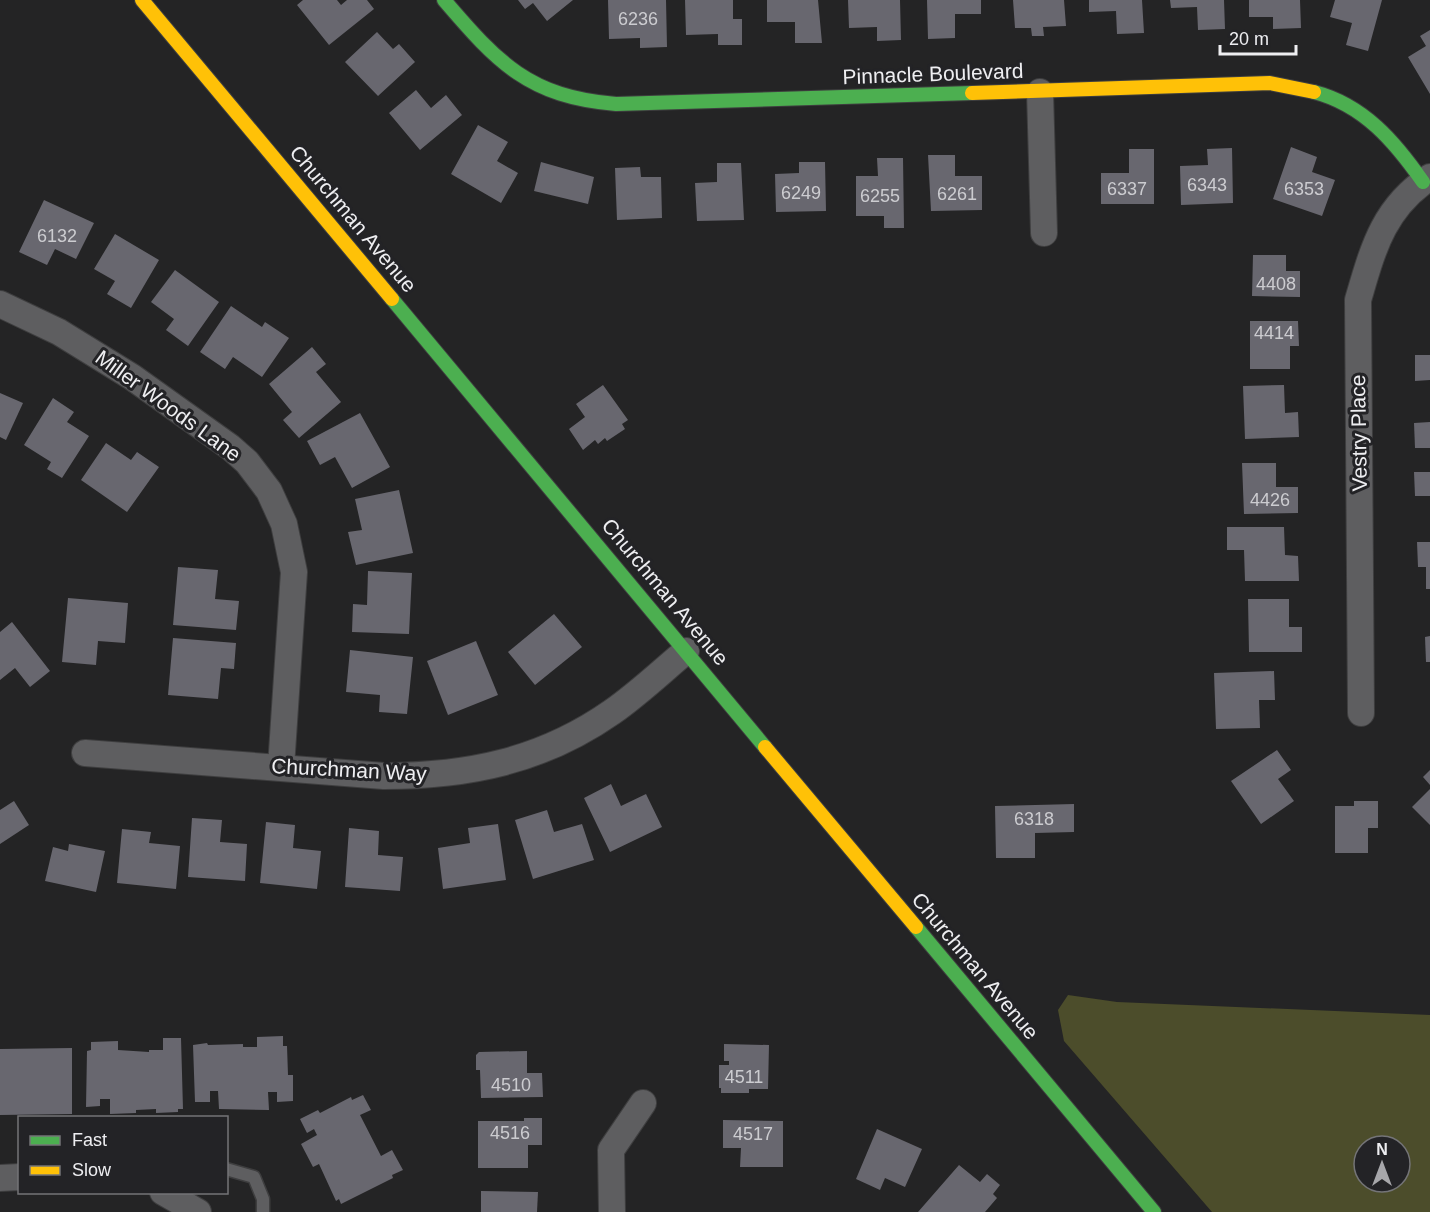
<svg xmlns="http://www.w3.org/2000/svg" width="1430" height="1212" viewBox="0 0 1430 1212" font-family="Arial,sans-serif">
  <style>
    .forest { fill: #4c4d2b; fill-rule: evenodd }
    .building { fill: #68676f }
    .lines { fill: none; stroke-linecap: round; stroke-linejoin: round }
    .lane-casing { stroke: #3e3e3f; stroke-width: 15 }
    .street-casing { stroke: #3e3e3f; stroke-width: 28 }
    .fast-casing { stroke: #3e3e3f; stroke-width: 16 }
    .slow-casing { stroke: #3e3e3f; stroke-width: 16 }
    .lane { stroke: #5e5e60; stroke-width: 12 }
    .street { stroke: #5e5e60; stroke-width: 26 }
    .fast { stroke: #4caf50; stroke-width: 14 }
    .slow { stroke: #ffc107; stroke-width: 14 }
    .labels { text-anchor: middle; stroke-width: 6; stroke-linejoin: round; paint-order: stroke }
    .number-label { font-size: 18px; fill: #ccccd0 }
    .street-label { font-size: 21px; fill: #eeeef1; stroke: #232326 }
  </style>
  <rect width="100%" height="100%" fill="#242425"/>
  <path class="forest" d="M1068,995L1117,1002L1430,1015V1212H1212L1064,1041L1058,1010ZM1364,1146H1400V1182H1364Z"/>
  <g class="building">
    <path d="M303,0H337L341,5L347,0H367L374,9L329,45L297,5Z"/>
    <path d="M518,0H573L547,21L533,3L525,9Z"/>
    <path d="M608,0H666L667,47L640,48V38L609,39Z"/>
    <path d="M685,0H733V19H742V45H718V34L686,35Z"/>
    <path d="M767,0H818L822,43H795V22H767Z"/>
    <path d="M848,0H900L901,40L877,41V27L849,28Z"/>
    <path d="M927,0H981V14H955V38L928,39Z"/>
    <path d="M1013,0H1064L1066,26L1043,27L1044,36H1032L1031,28H1015Z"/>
    <path d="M1089,0H1142L1144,33L1117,34L1116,11L1089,12Z"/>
    <path d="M1170,0H1224L1225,29L1198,30L1197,7L1171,8Z"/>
    <path d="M1249,0H1300L1301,28L1273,29V17H1249Z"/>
    <path d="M1335,0H1382L1368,51L1346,45L1352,23L1330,17Z"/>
    <path d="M1430,30V94L1408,57L1426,46L1420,36Z"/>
    <path d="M377,32L393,49L399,44L415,62L378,96L345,62Z"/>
    <path d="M416,90L431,108L446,95L462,115L420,150L389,113Z"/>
    <path d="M478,125L508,142L497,161L518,173L501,203L451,174Z"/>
    <path d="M1291,147L1317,157L1312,172L1335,180L1322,216L1273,199Z"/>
    <path d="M1232,148L1233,203L1181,205L1180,166L1208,165L1207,149Z"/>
    <path d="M1129,149H1154V204H1101V173H1129Z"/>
    <path d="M928,155H955V176H982V210L931,211Z"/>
    <path d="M877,158H903L904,228H884V216H856V176H878Z"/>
    <path d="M541,162L594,177L588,204L534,191Z"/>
    <path d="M799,162H825L826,211L776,212L775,174L799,173Z"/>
    <path d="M717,163H741L744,220L697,221L695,183L717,182Z"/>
    <path d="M640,167L641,177H661L662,218L617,220L615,168Z"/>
    <path d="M44,200L94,223L76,259L55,249L47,265L19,252Z"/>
    <path d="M115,234L159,260L131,308L107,294L115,281L94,269Z"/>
    <path d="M1253,255H1286V271H1300V297L1252,296Z"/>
    <path d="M175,270L219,302L188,346L166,330L174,319L151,302Z"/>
    <path d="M231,306L262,327L265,322L289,338L262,377L233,357L225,369L200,352Z"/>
    <path d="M1250,321H1298L1299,346H1290V369H1250Z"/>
    <path d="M312,347L326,364L316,372L341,402L299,438L283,420L292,412L269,384Z"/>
    <path d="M1415,355H1430V380L1415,381Z"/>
    <path d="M603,385L628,420L622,424L625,429L607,441L605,438L598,444L595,440L583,450L569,429L585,417L576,404Z"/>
    <path d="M1284,385L1285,413L1298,412L1299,437L1245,439L1243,386Z"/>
    <path d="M0,393L23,403L6,440L0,437Z"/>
    <path d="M53,398L74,412L67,422L89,436L62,478L47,469L51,462L24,445Z"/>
    <path d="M360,413L390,467L352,488L335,457L320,465L307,441Z"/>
    <path d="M1430,422V448H1415L1414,423Z"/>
    <path d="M106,443L131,460L137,452L159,467L127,512L81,480Z"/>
    <path d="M1242,463H1276V487H1298V513L1244,514Z"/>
    <path d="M1414,472H1430V496H1415Z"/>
    <path d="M399,490L413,553L356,565L348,532L362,530L355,499Z"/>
    <path d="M1227,527H1284L1285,555L1298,556L1299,581H1245L1244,550H1227Z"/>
    <path d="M1417,542H1430V589H1426V567H1418Z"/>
    <path d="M178,567L218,570L215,599L239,601L236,630L173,625Z"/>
    <path d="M368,571L412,573L409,634L352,632L353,604L367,605Z"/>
    <path d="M68,598L128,603L125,643L98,641L96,665L62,662Z"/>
    <path d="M1248,599H1289V627H1302V652H1249Z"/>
    <path d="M554,614L582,647L535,685L508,652Z"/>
    <path d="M12,622L50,671L30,687L15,668L0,680V632Z"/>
    <path d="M1430,636V662H1426L1425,637Z"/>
    <path d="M173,638L236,643L234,669L221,668L218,699L168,695Z"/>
    <path d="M476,641L498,695L448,715L427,661Z"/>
    <path d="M350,650L413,657L407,714L379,712L380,695L346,692Z"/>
    <path d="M1274,671L1275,700H1259L1260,728L1216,729L1214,673Z"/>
    <path d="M1277,750L1291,770L1278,779L1294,801L1261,824L1231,781Z"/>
    <path d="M1430,770V785L1423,777Z"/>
    <path d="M611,784L621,806L646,794L662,827L610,852L584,798Z"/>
    <path d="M1430,789V825L1412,807Z"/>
    <path d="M14,801L29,825L0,844V810Z"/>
    <path d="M1354,801H1378V828H1368V853H1335V806H1354Z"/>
    <path d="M1074,804V832L1035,833V858H996L995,806Z"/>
    <path d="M547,810L554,832L582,824L594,860L533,879L515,820Z"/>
    <path d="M192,818L222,820L220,842L247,844L245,881L188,877Z"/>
    <path d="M266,822L295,825L293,848L321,851L317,889L260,883Z"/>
    <path d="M498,824L506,880L443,889L438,848L470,843L468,828Z"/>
    <path d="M349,828L379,831L378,855L403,857L400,891L345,887Z"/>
    <path d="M122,829L151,832L149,843L180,846L176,889L117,883Z"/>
    <path d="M69,844L105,851L96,892L45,881L53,847L68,851Z"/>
    <path d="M283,1036V1046H287L288,1075H293V1101L277,1102V1092H268L269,1110L219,1109L218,1091H210V1102H195L193,1045L207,1043L208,1045L243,1044V1047H257V1037Z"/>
    <path d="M163,1038H181L183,1109H178V1112L156,1113V1109L136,1110V1113L110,1114V1099H100V1106L86,1107L87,1051L91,1050V1042L118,1041V1050L149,1052V1050H163Z"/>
    <path d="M724,1044L769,1045L768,1089H749V1093H721V1088H719V1065H729V1061H724Z"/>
    <path d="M72,1048V1114L0,1115V1049Z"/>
    <path d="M527,1051V1073H542L543,1097L481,1098L480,1070H476V1055L479,1052Z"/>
    <path d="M363,1095L371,1110L360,1115L381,1156L392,1150L403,1170L392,1175L393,1178L341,1204L339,1199L336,1201L319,1164L313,1167L301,1144L317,1135L314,1129L307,1133L300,1119L318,1110L320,1113L351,1097L352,1100Z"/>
    <path d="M524,1118H542V1145H528V1168H478V1121H524Z"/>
    <path d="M723,1120L783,1121V1167H740L741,1148H723Z"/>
    <path d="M877,1129L922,1149L905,1187L885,1178L880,1190L856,1179Z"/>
    <path d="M959,1165L980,1182L987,1174L1000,1185L993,1194L997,1198L985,1212H918Z"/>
    <path d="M481,1191L538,1192L537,1212H481Z"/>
  </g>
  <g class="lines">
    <g class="lane-casing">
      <path id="lane" d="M226,1169L254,1177L263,1199V1212"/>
    </g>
    <g class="street-casing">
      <g id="street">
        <path d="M1040,92L1044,233"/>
        <path d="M0,304L59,332L132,377L230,447L247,462L269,491L284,524L294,572L281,767"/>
        <path d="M1361,713L1358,300C1373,249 1383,208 1430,177"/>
        <path d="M85,753L384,776C468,776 542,761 612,712C638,694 662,671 686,651"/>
        <path d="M0,1178L20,1177"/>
        <path d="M163,1192L198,1212"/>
        <path d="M612,1212L611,1150L643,1103"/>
      </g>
    </g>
    <g class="fast-casing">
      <g id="fast">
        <path d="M444,0C498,63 529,97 616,104L972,93"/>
        <path d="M1314,92C1364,105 1395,142 1423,182"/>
        <path d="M392,299L765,747"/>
        <path d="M916,927L1154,1212"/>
      </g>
    </g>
    <g class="slow-casing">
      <g id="slow">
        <path d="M142,0L392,299"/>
        <path d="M972,93L1270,83L1314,92"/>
        <path d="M765,747L916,927"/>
      </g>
    </g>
    <use href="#lane" class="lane"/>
    <use href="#street" class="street"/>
    <use href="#fast" class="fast"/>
    <use href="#slow" class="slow"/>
  </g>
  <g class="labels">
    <g class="number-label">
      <text x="638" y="25">6236</text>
      <text x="1207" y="191">6343</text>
      <text x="1127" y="195">6337</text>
      <text x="1304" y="195">6353</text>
      <text x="801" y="199">6249</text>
      <text x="957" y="200">6261</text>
      <text x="880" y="202">6255</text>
      <text x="57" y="242">6132</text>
      <text x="1276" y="290">4408</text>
      <text x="1274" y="339">4414</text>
      <text x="1270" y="506">4426</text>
      <text x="1034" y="825">6318</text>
      <text x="744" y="1083">4511</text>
      <text x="511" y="1091">4510</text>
      <text x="510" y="1139">4516</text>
      <text x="753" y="1140">4517</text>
    </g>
    <g class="street-label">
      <text transform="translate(933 74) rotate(-2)" y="7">Pinnacle Boulevard</text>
      <text transform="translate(353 219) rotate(50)" y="7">Churchman Avenue</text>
      <text transform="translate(168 406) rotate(36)" y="7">Miller Woods Lane</text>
      <text transform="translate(1359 433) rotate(-91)" y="7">Vestry Place</text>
      <text transform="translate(665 592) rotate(50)" y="7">Churchman Avenue</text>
      <text transform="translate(349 770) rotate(3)" y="7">Churchman Way</text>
      <text transform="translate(975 966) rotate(50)" y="7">Churchman Avenue</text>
    </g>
  </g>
  <rect x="18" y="1116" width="210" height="78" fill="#232326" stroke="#747477" stroke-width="1.5"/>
  <rect x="30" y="1136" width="30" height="9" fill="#4caf50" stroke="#747477" stroke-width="1.5"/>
  <text x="72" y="1146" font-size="18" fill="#eeeef1">Fast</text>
  <rect x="30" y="1166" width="30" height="9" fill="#ffc107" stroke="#747477" stroke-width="1.5"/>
  <text x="72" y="1176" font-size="18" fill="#eeeef1">Slow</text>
  <g transform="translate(1382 1164)"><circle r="28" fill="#232326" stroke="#747477" stroke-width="1.5"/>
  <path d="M0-4.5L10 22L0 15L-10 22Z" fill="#a7a7aa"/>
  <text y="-9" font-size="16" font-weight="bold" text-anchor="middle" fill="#eeeef1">N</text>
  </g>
  <path d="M1220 45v9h76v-9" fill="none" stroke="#eeeef1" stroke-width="3"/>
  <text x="1229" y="45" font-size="18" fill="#eeeef1" stroke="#232326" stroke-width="4.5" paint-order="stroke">20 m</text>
</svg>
